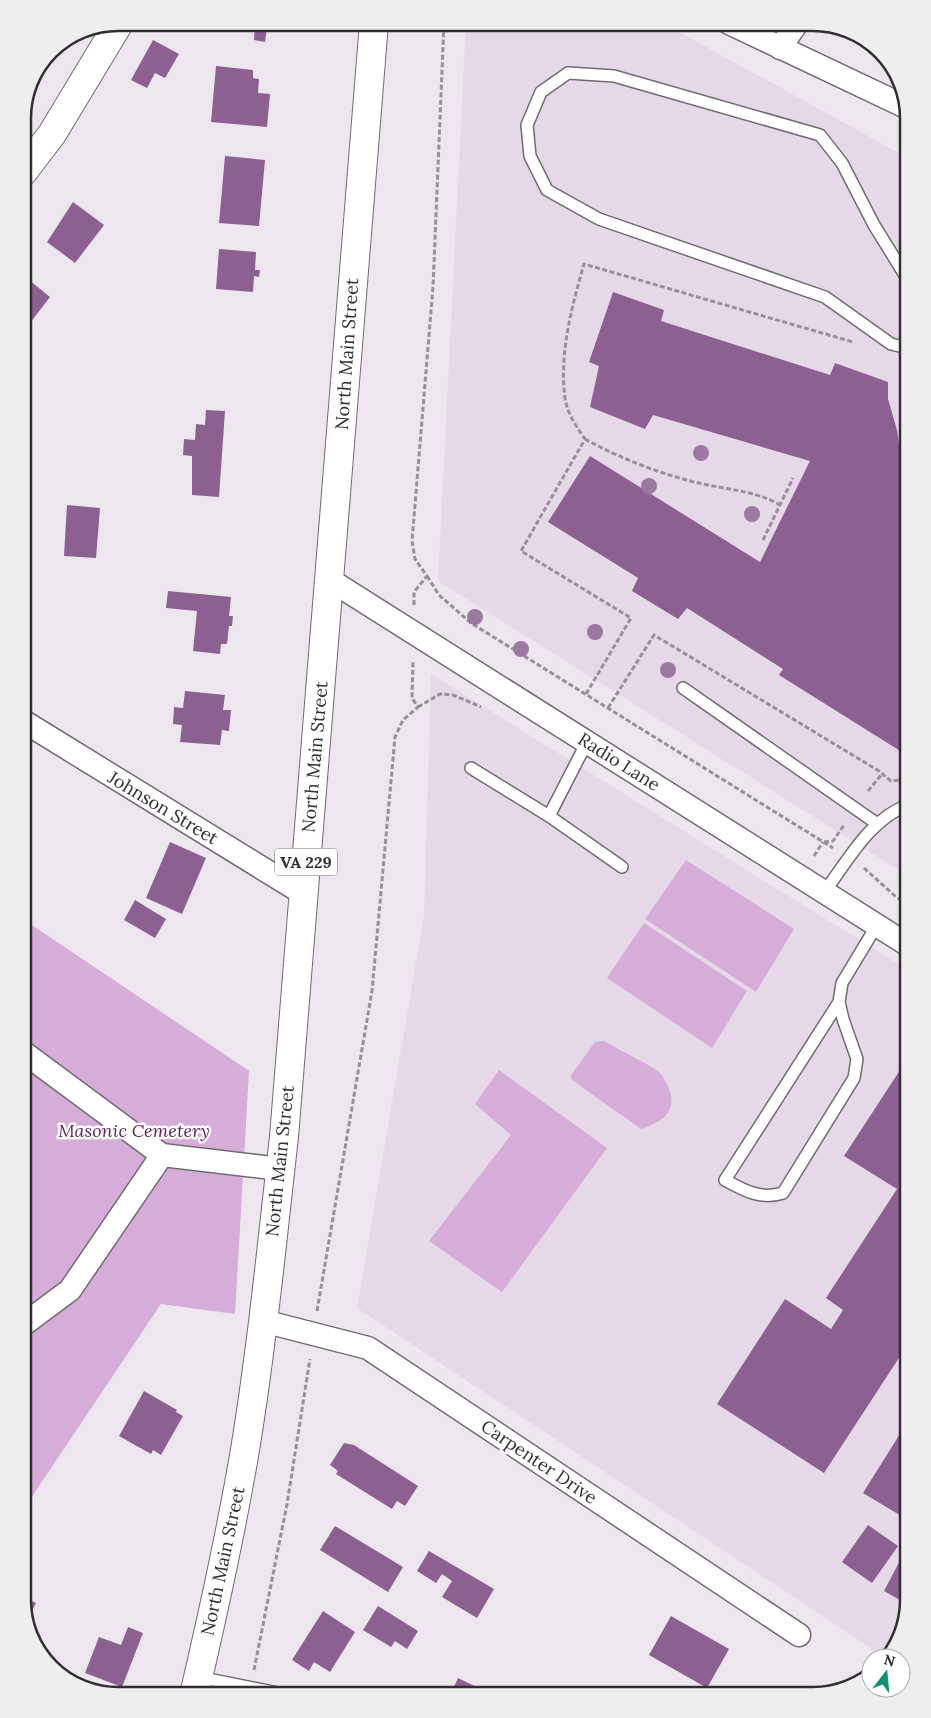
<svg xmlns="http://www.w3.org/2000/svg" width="931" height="1718" viewBox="0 0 931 1718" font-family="Lora,serif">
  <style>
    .built { fill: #e6d9e7 }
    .green { fill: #d6add9 }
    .building { fill: #8d6092 }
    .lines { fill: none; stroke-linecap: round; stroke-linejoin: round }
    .lane-casing { stroke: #716b71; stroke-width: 14 }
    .street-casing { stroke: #716b71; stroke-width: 25 }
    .secondary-casing { stroke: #716b71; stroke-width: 30 }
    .primary-casing { stroke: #716b71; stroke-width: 30 }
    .path { stroke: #969197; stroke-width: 3; stroke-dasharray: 5 2.5; stroke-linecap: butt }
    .lane { stroke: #fff; stroke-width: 11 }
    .street { stroke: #fff; stroke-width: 22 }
    .secondary { stroke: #fff; stroke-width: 28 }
    .primary { stroke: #fff; stroke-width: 28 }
    .tree { fill: #9c79a0 }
    .labels { text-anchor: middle; stroke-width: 5; stroke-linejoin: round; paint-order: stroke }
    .shield { fill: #fff; stroke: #6f6d70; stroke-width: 1 }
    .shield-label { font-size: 16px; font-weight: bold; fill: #312f32 }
    .street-label { font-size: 18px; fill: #312f32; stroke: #fff }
    .park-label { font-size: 18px; font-style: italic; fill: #5a1f60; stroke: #fff }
    .rim { fill: none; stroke: #312f32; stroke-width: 2.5 }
  </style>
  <rect width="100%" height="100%" fill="#ede6ee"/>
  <g class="built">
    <path d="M466,23H663L908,158V876L438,581Z"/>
    <path d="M431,674L908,970V1600L892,1653L886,1658L357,1308L424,915Z"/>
  </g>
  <g class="green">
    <path d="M686,860L794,929L756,992L645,919Z"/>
    <path d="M23,919L249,1071L235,1314L161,1304L23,1510Z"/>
    <path d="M644,923L747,991L712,1048L607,978Z"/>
    <path d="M604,1041C617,1049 652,1065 661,1074C664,1077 665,1082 667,1085C680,1110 663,1122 641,1129L572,1080L571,1075L595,1042Z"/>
    <path d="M499,1070L607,1148L502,1292L429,1241L511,1135L475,1104Z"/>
  </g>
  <g class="building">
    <path d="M241,23H270V28L267,27L265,42L254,40L255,27L241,25Z"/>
    <path d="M153,40L179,54L165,78L155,73L147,88L131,80Z"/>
    <path d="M216,66L253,70V78L259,79L258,93L270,94L267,127L211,122Z"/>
    <path d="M225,156L265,160L259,226L219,223Z"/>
    <path d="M73,202L104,225L75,263L47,242Z"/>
    <path d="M219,249L256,252L255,270H260L259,277L254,276L253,292L216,289Z"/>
    <path d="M23,275L50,297L23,332Z"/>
    <path d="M613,292L664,310L661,321L830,375L835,363L888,382V399L897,430L901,457L908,455V749L905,754L779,675L783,669L687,608L678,619L632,591L638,578L548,522L590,456L760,562L810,461L653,415L645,429L590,407L599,366L589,362Z"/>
    <path d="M206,410L225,411L219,497L192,495V456L183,455L184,439L195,440L196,424L205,425Z"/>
    <path d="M67,505L100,508L96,558L64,556Z"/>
    <path d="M168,591L231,597L229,616H233L232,626H229L227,644H221L220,654L193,651L197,611L166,608Z"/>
    <path d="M185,691L225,695L223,710H231L229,731L222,730L220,745L180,742L182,725L173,724L174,707L183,708Z"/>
    <path d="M170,842L206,858L182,914L146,898Z"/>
    <path d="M135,900L166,919L155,938L124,920Z"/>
    <path d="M904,1064L908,1068V1344L824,1473L717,1404L785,1299L831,1329L843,1310L826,1298L897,1189L844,1156Z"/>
    <path d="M144,1391L177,1410L176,1412L183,1416L161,1455L153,1450L151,1454L119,1436Z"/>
    <path d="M908,1421V1520L863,1493Z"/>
    <path d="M344,1443L354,1445L418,1486L405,1506L397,1501L392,1509L336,1474L338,1471L330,1465Z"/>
    <path d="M868,1525L898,1546L872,1583L842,1562Z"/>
    <path d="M335,1526L403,1567L388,1592L320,1550Z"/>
    <path d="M429,1551L494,1589L477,1618L442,1597L452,1581L442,1574L436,1583L417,1571Z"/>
    <path d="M905,1551L908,1553L907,1604L884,1591Z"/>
    <path d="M23,1597L36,1603L27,1621L22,1600Z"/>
    <path d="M378,1606L418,1631L407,1649L395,1641L391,1647L363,1630Z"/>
    <path d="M323,1611L355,1632L330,1672L314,1662L309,1671L292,1660Z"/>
    <path d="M671,1616L729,1649L707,1688L649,1655Z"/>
    <path d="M128,1627L143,1633L122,1687L85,1673L99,1637L121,1645Z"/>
    <path d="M458,1678L493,1695H450Z"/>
    <path d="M826,1685L835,1691L820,1694Z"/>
  </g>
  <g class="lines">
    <g class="lane-casing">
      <g id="lane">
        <path d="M908,348L891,344L825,297L599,219L547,190L530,156L527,125L541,92L568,73L614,76L820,135L842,163L874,225L908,280"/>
        <path d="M683,688L876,823"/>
        <path d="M587,742L549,816L622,867"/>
        <path d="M471,768L549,816"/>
        <path d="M825,891C849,859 870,819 908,805"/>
        <path d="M839,1002L725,1180C745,1191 761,1200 783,1193L854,1078L857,1059L843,1019L839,1002L842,983L877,925"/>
        <path d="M198,1677L288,1695"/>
      </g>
    </g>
    <g class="street-casing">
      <g id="street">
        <path d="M729,23L906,107"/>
        <path d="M780,48L797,23"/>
        <path d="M330,580L908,945"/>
        <path d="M23,721L304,894"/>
        <path d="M23,1052L162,1155L280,1169"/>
        <path d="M263,1321L368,1348L799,1635"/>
        <path d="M23,1325L70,1290L162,1155"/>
      </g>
    </g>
    <g class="secondary-casing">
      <path id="secondary" d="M23,172L52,134L119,23"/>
    </g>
    <g class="primary-casing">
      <path id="primary" d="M194,1695C213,1614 231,1532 245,1450C262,1346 272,1242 284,1137L374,23"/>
    </g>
    <g class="path">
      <path d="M585,439C621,459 663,475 703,484C730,490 756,491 780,505"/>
      <path d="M763,540L793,478"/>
      <path d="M427,576L439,595L471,623L833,848"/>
      <path d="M414,605V592L427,576L415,559L412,541L433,287L444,23"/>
      <path d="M586,694L631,618L521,551L585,439C576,426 567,413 565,398C559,353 572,306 584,264L853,342"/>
      <path d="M418,707L440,694L453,695L481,707"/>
      <path d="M608,708L654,635L879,771L891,781L908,779"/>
      <path d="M868,791L882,774"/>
      <path d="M824,842L833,841L844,825"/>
      <path d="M814,856L823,842"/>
      <path d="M864,868L895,896L908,905"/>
      <path d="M317,1311L372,991L395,737L403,720L418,707L412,698L413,661"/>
      <path d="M254,1670L287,1504L310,1359"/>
    </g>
    <use href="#lane" class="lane"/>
    <use href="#street" class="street"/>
    <use href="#secondary" class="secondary"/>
    <use href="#primary" class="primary"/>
  </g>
  <g class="tree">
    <circle cx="701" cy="453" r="8"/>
    <circle cx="649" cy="486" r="8"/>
    <circle cx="752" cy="514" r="8"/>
    <circle cx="475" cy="617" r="8"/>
    <circle cx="595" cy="632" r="8"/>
    <circle cx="521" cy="649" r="8"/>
    <circle cx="668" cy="670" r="8"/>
  </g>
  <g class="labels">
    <rect class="shield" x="275" y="848.5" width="62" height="27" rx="4"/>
    <g class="shield-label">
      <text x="306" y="868">VA 229</text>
    </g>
    <g class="street-label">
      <text transform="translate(347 354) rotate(-86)" y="6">North Main Street</text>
      <text transform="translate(315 757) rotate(-85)" y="6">North Main Street</text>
      <text transform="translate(619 762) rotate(32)" y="6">Radio Lane</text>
      <text transform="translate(163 808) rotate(31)" y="6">Johnson Street</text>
      <text transform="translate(280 1161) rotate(-84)" y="6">North Main Street</text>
      <text transform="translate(539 1462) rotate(34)" y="6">Carpenter Drive</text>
      <text transform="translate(223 1561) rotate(-78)" y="6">North Main Street</text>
    </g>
    <g class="park-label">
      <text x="134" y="1137">Masonic Cemetery</text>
    </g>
  </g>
  <path d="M0 0H931V1718H0ZM118 31H813A87 87 0 0 1 900 118V1600A87 87 0 0 1 813 1687H118A87 87 0 0 1 31 1600V118A87 87 0 0 1 118 31Z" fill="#efeeef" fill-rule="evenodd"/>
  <path class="rim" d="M118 31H813A87 87 0 0 1 900 118V1600A87 87 0 0 1 813 1687H118A87 87 0 0 1 31 1600V118A87 87 0 0 1 118 31Z"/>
  <g transform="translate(886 1673) rotate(16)"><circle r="24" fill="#ffffff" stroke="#adacad"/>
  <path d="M0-4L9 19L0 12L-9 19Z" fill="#109076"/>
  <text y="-8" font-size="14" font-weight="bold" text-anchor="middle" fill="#312f32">N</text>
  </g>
</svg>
